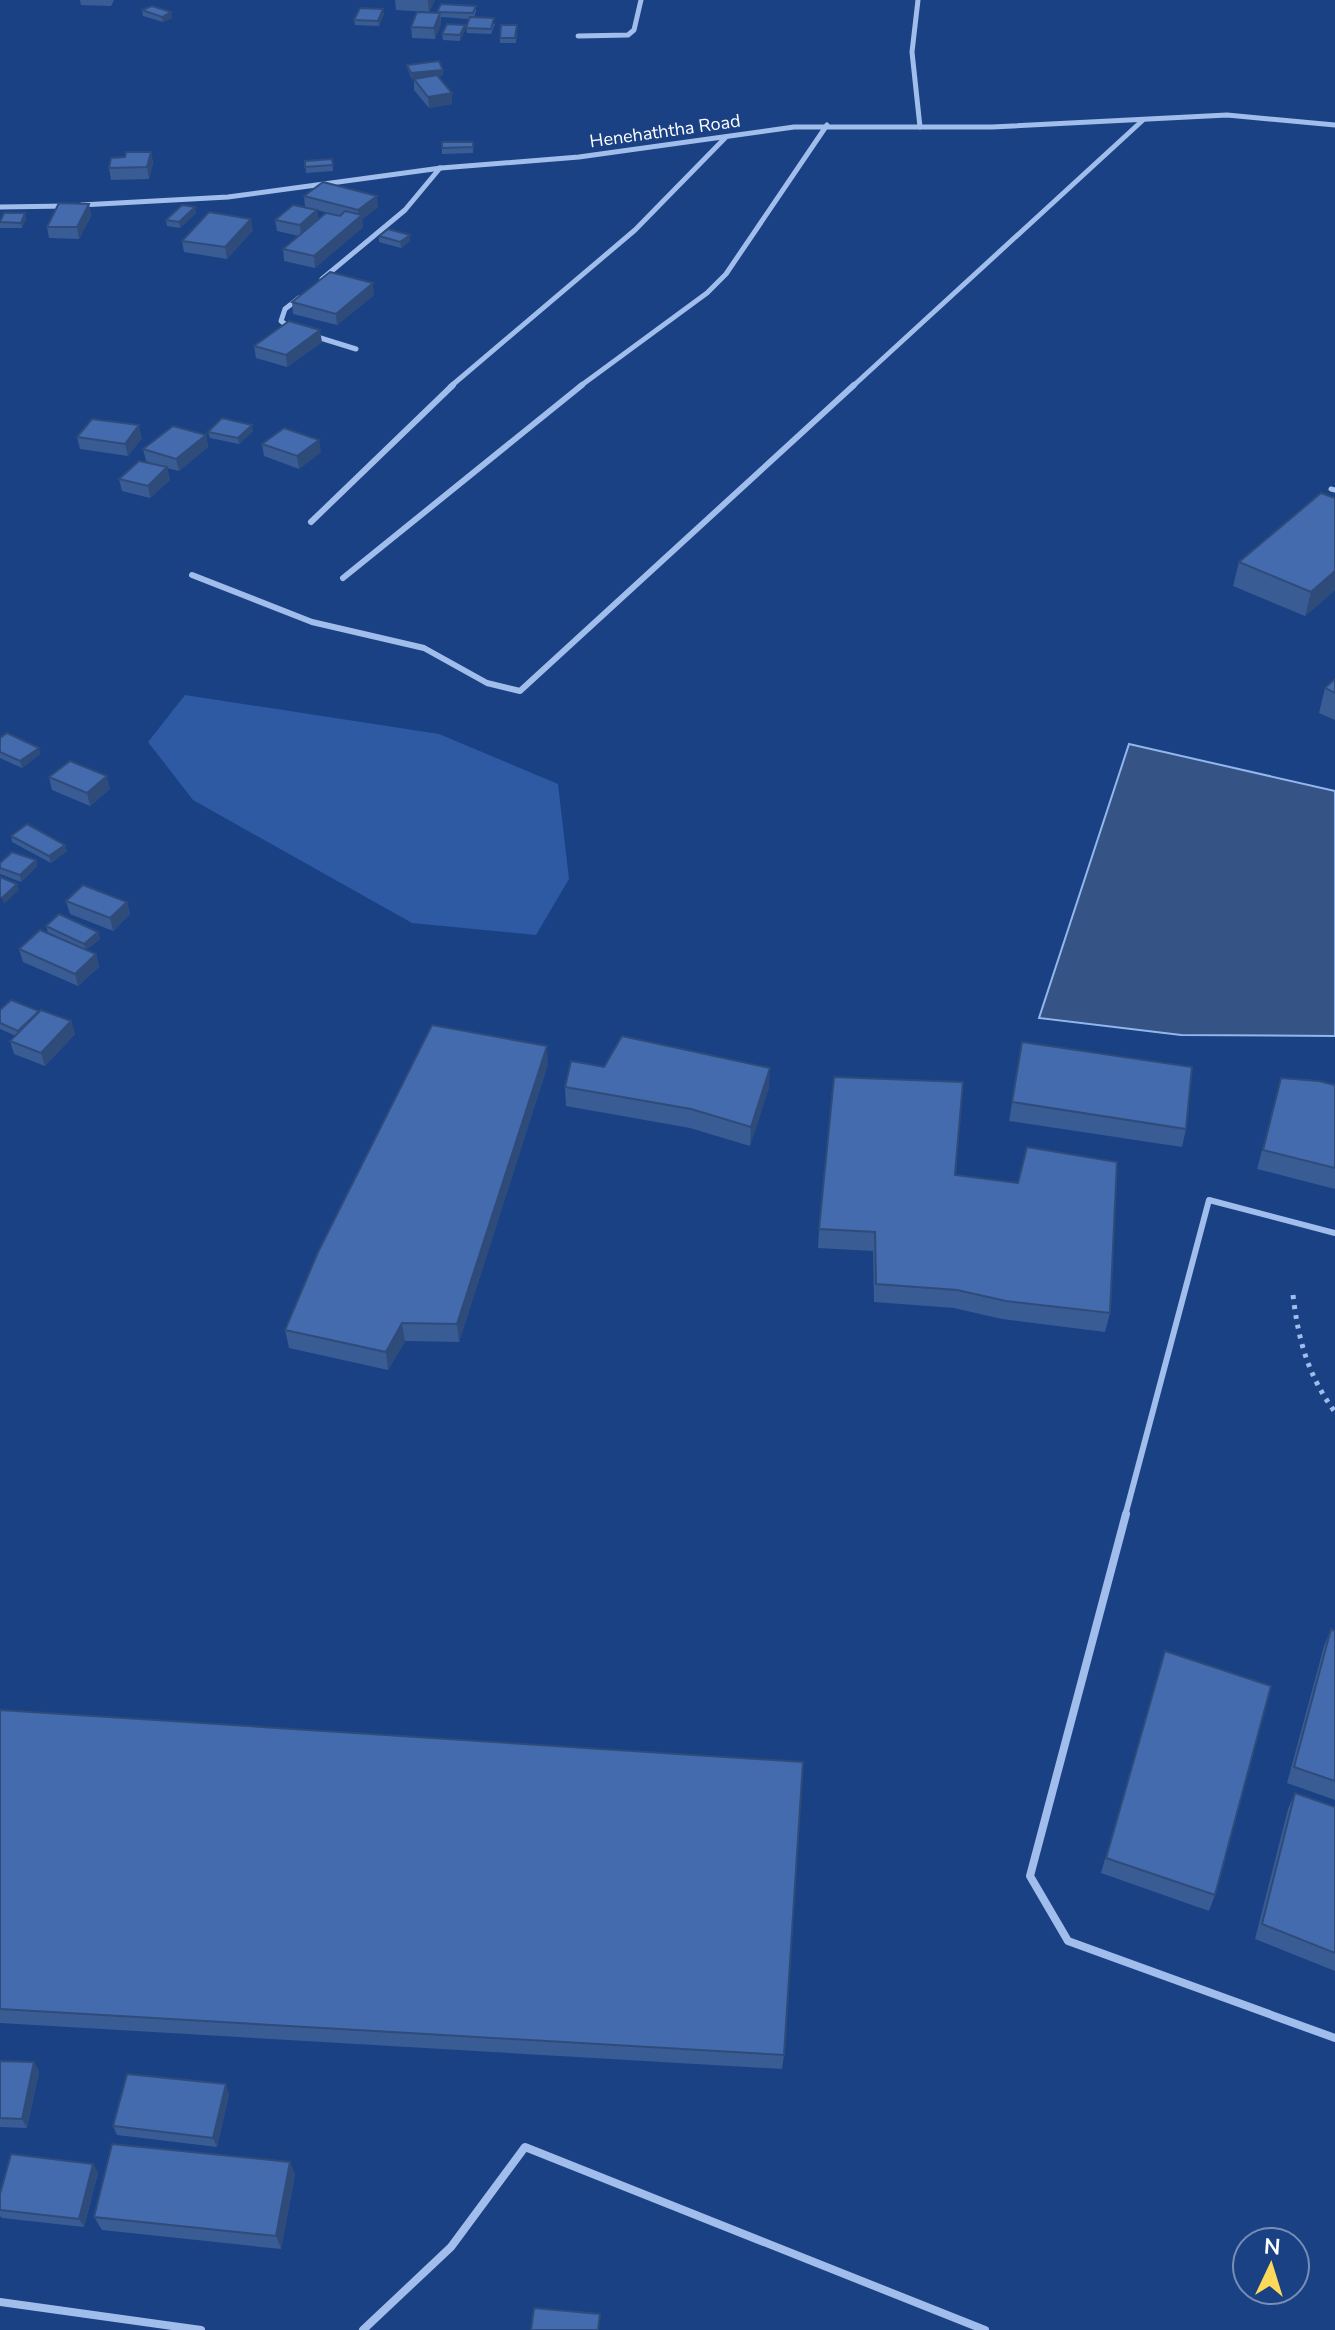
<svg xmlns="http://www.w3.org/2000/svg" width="1335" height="2330" viewBox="0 0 1335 2330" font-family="'Nunito Sans',sans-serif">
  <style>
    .green { fill: #2d5aa2 }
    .water { fill: #365385; stroke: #92b7ed; stroke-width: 2 }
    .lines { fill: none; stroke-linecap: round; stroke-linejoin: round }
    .path { stroke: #a0bdeb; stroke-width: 5; stroke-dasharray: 4 6; stroke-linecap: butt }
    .service-far2 { stroke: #a0bdeb; stroke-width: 5 }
    .service-far1 { stroke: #a0bdeb; stroke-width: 6 }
    .service { stroke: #a0bdeb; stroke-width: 8 }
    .minor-far1 { stroke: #a0bdeb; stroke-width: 5 }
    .minor { stroke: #a0bdeb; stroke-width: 6 }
    .wall { fill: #3a5c95; fill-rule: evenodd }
    .shaded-wall { fill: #2f4b79 }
    .building { fill: #436bad; stroke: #2f4b79; stroke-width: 2 }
    .labels { text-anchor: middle; stroke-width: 6; stroke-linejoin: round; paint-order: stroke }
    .far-street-label { font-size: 18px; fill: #fff; stroke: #1a4184 }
  </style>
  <rect width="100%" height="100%" fill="#1a4184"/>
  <path class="green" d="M185,695L439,734L558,784L569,879L536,935L412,923L193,800L148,742Z"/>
  <path class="water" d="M1129,744L1335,791V1036L1181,1035L1039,1018Z"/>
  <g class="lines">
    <path class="path" d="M1293,1295C1298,1339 1308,1376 1335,1412"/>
    <path class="service-far2" d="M1331,489L1335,490"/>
    <path class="service-far1" d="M1125,1516L1209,1200L1335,1233"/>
    <g class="service">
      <path d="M1126,1514L1030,1876L1068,1941L1335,2038"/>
      <path d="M0,2302L201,2330"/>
      <path d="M363,2330L451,2247L525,2147L985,2330"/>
    </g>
    <g class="minor-far1">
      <path d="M918,0L912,52L920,127"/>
      <path d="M578,36L628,35L634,30L641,0"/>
      <path d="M81,205L228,197L441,168L579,157L794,127H992L1227,115L1335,125"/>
      <path d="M0,207L67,206"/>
      <path d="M322,279L405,210L440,168"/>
      <path d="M293,330L281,321L285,309L299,298"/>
      <path d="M314,336L356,349"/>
      <path d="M450,387L635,230L726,137"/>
      <path d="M579,387L707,293L726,274L827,125"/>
      <path d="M852,387L1143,120"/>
    </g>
    <g class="minor">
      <path d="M311,522L453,385"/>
      <path d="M192,575L312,622L424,648L487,683L520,691L854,385"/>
      <path d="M343,578L582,385"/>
    </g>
  </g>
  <g class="wall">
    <path d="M80,0H114L111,6L81,5Z"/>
    <path d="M395,0H435L429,12L396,10Z"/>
    <path d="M476,6V11L474,18L495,24L491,34L467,33L466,28L469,19L441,17V24L435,39L412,38L411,27L437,13Z"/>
    <path d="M142,10L172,18L163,22L143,16Z"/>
    <path d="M384,14L379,26L355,25L354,20Z"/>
    <path d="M465,25V30L460,41L443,40L442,34Z"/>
    <path d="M517,30L516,43H500V38Z"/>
    <path d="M407,65L443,75L438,76L452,93V104L429,108L414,90V79L416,78L412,79L408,70Z"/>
    <path d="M442,142L473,147V153L442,154Z"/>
    <path d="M151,152L153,163L149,179L111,180L109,168L125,157Z"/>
    <path d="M332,159L333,171L306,173L305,161Z"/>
    <path d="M304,196L378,207L362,219L363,227L315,268L284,261L283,249L299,236L277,231L275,220L305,207ZM317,210L340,216L318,219Z"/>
    <path d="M89,204L91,216L79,239L49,238L47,227Z"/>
    <path d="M25,213L26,219L22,228H0V220Z"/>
    <path d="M196,213L180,228L167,226L166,220Z"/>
    <path d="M253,230L227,259L184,252L182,241Z"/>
    <path d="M379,236L410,241L401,248L379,242Z"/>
    <path d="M374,295L337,325L293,314L292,302Z"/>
    <path d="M322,342L287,367L256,358L254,346Z"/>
    <path d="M253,431L239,444L210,438L208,432Z"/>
    <path d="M206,435L208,447L179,471L167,468L170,480L150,498L122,491L119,479L157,465L146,461L143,449Z"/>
    <path d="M77,437L142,438L128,456L80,449Z"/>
    <path d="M262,444L321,452L299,469L264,456Z"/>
    <path d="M1335,498V590L1305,616L1233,586L1239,562Z"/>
    <path d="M1335,679V720L1319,713L1325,688Z"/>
    <path d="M0,738L40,754L22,768L0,758Z"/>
    <path d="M49,777L110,789L90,806L52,790Z"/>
    <path d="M11,836L67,851L51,863L12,842Z"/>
    <path d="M36,860L37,866L21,882L0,874V863Z"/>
    <path d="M66,901L127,902L130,914L113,931L70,914Z"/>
    <path d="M46,926L98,932L100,939L86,950L96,954L99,967L78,986L23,962L19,949H84L48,932Z"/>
    <path d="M0,1010L39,1011L71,1021L75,1034L45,1066L14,1054L10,1041L16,1036L0,1029Z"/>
    <path d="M1022,1042L1186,1129L1182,1147L1009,1121Z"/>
    <path d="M548,1064L459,1342L405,1341L388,1370L289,1348L285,1330Z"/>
    <path d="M604,1067L769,1087L750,1146L690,1128L566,1106L565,1087Z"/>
    <path d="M1281,1078L1335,1085V1189L1257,1169Z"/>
    <path d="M955,1175L1018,1183L1110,1313L1105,1332L1002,1319L954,1308L874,1302L873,1251L818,1248L819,1229Z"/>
    <path d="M1331,1629L1335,1631V1800L1287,1783L1324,1646Z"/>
    <path d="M1160,1668L1215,1895L1209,1911L1101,1873Z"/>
    <path d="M0,1710L784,2055L782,2069L0,2023Z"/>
    <path d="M1295,1793L1335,1807V1971L1255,1939L1288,1809Z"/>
    <path d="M0,2061L34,2062L39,2072L27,2128L0,2127Z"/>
    <path d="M229,2094L217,2147L117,2135L113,2126Z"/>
    <path d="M290,2162L295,2175L281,2249L102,2230L94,2217Z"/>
    <path d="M93,2164L98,2173L84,2227L2,2218L0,2216V2194Z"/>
  </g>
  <g class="shaded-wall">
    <path d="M428,0H435L429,12L428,1Z"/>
    <path d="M383,9L384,14L379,26L378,21Z"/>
    <path d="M171,12L172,18L163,22L162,17Z"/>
    <path d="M440,13L441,24L435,39L434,28Z"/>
    <path d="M465,25V30L460,41V35Z"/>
    <path d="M443,70V75L412,79L411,73Z"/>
    <path d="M452,93V104L429,108L428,97Z"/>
    <path d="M151,152L153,163L149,179L147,167Z"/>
    <path d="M377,196L378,207L362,219L363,227L315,268L314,256L359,218L358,210Z"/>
    <path d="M89,204L91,216L79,239L77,227Z"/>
    <path d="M195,207L196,213L180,228L179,222Z"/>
    <path d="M317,210L319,221L301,236L300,225Z"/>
    <path d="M25,213L26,219L22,228L21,223Z"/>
    <path d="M251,219L253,230L227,259L225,247Z"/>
    <path d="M410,235V241L401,248L400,242Z"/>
    <path d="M373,283L374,295L337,325L336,314Z"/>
    <path d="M320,330L322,342L287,367L286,355Z"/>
    <path d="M139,425L142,438L128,456L125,444Z"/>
    <path d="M252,425L253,431L239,444L238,438Z"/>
    <path d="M206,435L208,447L179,471L176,459Z"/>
    <path d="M319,440L321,452L299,469L297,456Z"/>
    <path d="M167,467L170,480L150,498L148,486Z"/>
    <path d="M1335,571V590L1305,616L1311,592Z"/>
    <path d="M39,748L40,754L22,768L20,761Z"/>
    <path d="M107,776L110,789L90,806L87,793Z"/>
    <path d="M65,845L67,851L51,863L49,856Z"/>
    <path d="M36,860L37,866L21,882L20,875Z"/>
    <path d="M17,884L19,890L4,904L2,898Z"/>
    <path d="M127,902L130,914L113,931L110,918Z"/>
    <path d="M98,932L100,939L86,950L84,944Z"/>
    <path d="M96,954L99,967L78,986L75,974Z"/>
    <path d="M71,1021L75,1034L45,1066L41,1053Z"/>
    <path d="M547,1046L548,1064L459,1342L457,1324Z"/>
    <path d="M770,1068L769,1087L750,1146L751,1127Z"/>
    <path d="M402,1323L405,1341L388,1370L386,1352Z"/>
    <path d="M34,2062L39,2072L27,2128L22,2119Z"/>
    <path d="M226,2084L229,2094L217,2147L213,2138Z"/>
    <path d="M290,2162L295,2175L281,2249L276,2236Z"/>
    <path d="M93,2164L98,2173L84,2227L79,2219Z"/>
  </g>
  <g class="building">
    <path d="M441,4L476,6L473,13L437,12Z"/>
    <path d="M152,6L171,12L162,17L142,10Z"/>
    <path d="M360,8L383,9L378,21L354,20Z"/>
    <path d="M417,12L440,13L434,28L411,27Z"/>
    <path d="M470,17L494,18L491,29L466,28Z"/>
    <path d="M447,24L465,25L460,35L442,34Z"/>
    <path d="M501,25H517L515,38H500Z"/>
    <path d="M439,61L443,70L411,73L407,65Z"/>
    <path d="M437,75L452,93L428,97L414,79Z"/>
    <path d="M442,142H473V147L442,148Z"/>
    <path d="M126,152H151L147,167L109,168L111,158L125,157Z"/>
    <path d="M332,159L333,165L305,167V161Z"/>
    <path d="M323,182L377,196L358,210L304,196Z"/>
    <path d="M59,203L89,204L77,227H47Z"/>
    <path d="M182,205L195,207L179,222L166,220Z"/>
    <path d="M293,205L317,210L300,225L275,220Z"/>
    <path d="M345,211L362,215L314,256L283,249L326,213L340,216Z"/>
    <path d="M209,212L251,219L225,247L182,241Z"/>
    <path d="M4,213H25L21,223L0,222Z"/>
    <path d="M388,229L410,235L400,242L379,236Z"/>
    <path d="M330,272L373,283L336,314L292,302Z"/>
    <path d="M289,321L320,330L286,355L254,346Z"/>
    <path d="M222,418L252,425L238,438L208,432Z"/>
    <path d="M92,419L139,425L125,444L77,437Z"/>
    <path d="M173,426L206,435L176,459L143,449Z"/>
    <path d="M284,428L319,440L297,456L262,444Z"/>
    <path d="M139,461L167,467L148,486L119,479Z"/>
    <path d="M1321,493L1335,498V571L1311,592L1239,562Z"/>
    <path d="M1335,679V693L1325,688Z"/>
    <path d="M7,733L39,748L20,761L0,752V738Z"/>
    <path d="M70,761L107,776L87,793L49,777Z"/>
    <path d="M27,824L65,845L49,856L11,836Z"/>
    <path d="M12,852L36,860L20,875L0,868V863Z"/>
    <path d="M0,877L17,884L2,898L0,897Z"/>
    <path d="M83,885L127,902L110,918L66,901Z"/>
    <path d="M59,914L98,932L84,944L46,926Z"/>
    <path d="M40,930L96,954L75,974L19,949Z"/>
    <path d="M11,1000L39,1011L18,1031L0,1023V1010Z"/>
    <path d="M41,1010L71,1021L41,1053L10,1041Z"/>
    <path d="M432,1025L547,1046L457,1324L402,1323L386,1352L285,1330L318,1252Z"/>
    <path d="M622,1036L770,1068L751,1127L691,1109L565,1087L571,1061L604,1067Z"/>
    <path d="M1022,1042L1192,1067L1186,1129L1012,1102Z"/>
    <path d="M834,1077L963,1082L955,1175L1018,1183L1027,1147L1117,1162L1110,1313L1006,1301L957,1290L876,1284L875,1232L819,1229Z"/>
    <path d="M1281,1078L1319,1081L1335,1085V1168L1263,1150Z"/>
    <path d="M1331,1629L1335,1631V1781L1294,1767Z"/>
    <path d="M1165,1651L1271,1686L1215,1895L1106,1858Z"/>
    <path d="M0,1710L803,1762L784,2055L0,2009Z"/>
    <path d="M1295,1793L1335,1807V1953L1262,1924Z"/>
    <path d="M0,2061L34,2062L22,2119L0,2118Z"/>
    <path d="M127,2074L226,2084L213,2138L113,2126Z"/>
    <path d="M112,2144L290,2162L276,2236L94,2217Z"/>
    <path d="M11,2154L93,2164L79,2219L0,2210V2194Z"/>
    <path d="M534,2308L600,2314L598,2330H531Z"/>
  </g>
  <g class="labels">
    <g class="far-street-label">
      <text transform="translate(665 131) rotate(-8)" y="6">Henehaththa Road</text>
    </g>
  </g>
  <g transform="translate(1271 2266) rotate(4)"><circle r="38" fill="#1a4184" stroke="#768db5" stroke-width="2"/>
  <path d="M0-6L14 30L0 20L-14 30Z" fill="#fdd95b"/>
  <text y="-12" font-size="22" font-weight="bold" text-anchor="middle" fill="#ffffff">N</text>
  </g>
</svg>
